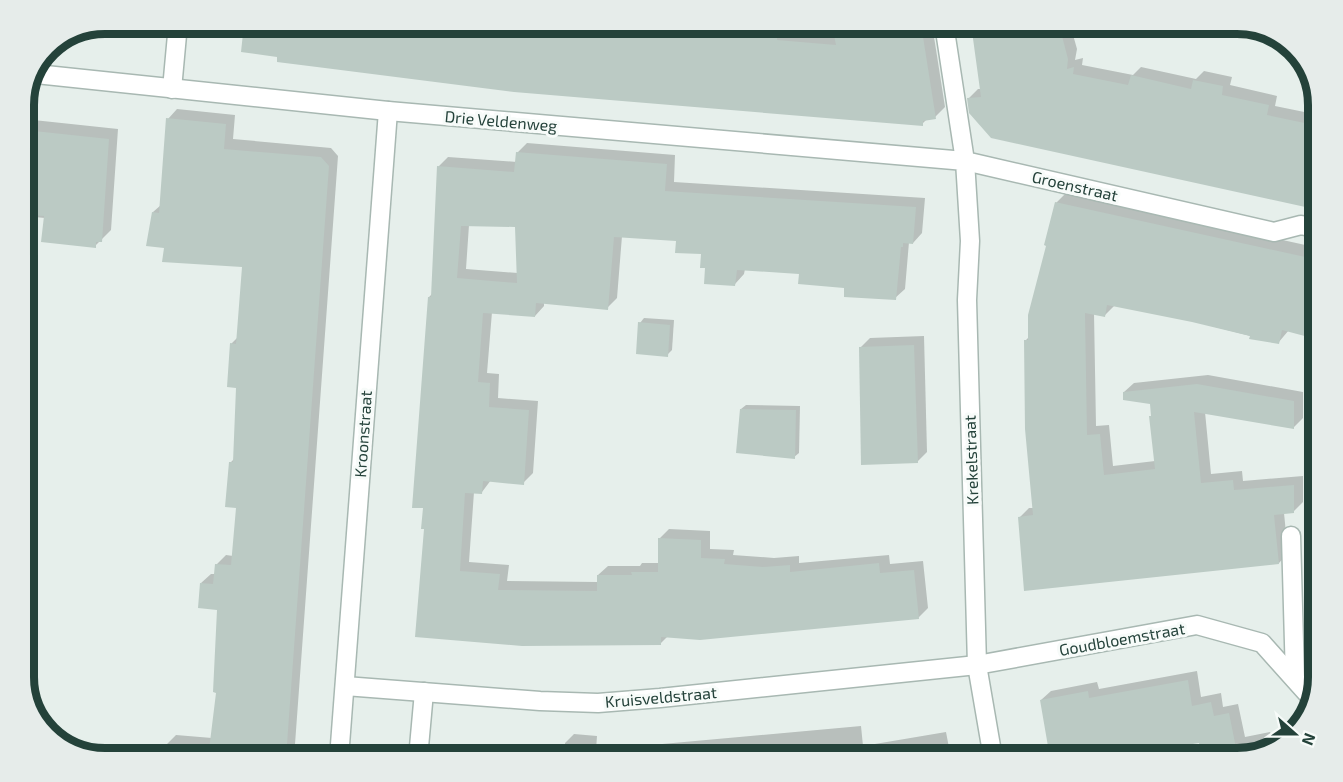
<svg xmlns="http://www.w3.org/2000/svg" width="1343" height="782" viewBox="0 0 1343 782" font-family="'Exo 2',sans-serif">
  <style>
    .shadow { fill: #0003; fill-rule: evenodd }
    .building { fill: #bbcac4; fill-rule: evenodd }
    .lines { fill: none; stroke-linecap: round; stroke-linejoin: round }
    .minor-casing { stroke: #a8b8b2; stroke-width: 21 }
    .minor { stroke: #fff; stroke-width: 18 }
    .labels { text-anchor: middle; stroke-width: 6; stroke-linejoin: round; paint-order: stroke }
    .street-label { font-size: 16px; fill: #24423a; stroke: #f7fbf9 }
    .rim { fill: none; stroke: #24423a; stroke-width: 8 }
  </style>
  <rect width="100%" height="100%" fill="#e6efeb"/>
  <g class="shadow">
    <path d="M246,24H932L945,107L935,117L928,118L922,124L279,56L242,51Z"/>
    <path d="M972,24H1070L1077,49L1075,60L1083,58L1082,65L1133,75L1141,67L1196,79L1204,71L1232,77L1230,85L1277,96L1275,106L1319,115V208L968,99L978,89H982Z"/>
    <path d="M177,109L235,115L233,139L331,148L338,156L294,758H165L166,745L176,735L212,738L218,691L219,608L201,583L211,574H215L216,565L226,555L233,556L237,506L231,462L234,459L238,387L231,344L238,337L244,266L166,247L153,212L161,205L168,119Z"/>
    <path d="M24,119L118,129L111,230L95,246L45,218L24,216Z"/>
    <path d="M527,143L675,155L674,182L925,198L922,233L913,243L909,242L905,289L895,298L801,273L745,269L744,274L735,284L707,267L702,253L678,239L622,236L617,298L607,308L544,303V306L535,316L492,312L487,373L499,374L498,398L538,401L533,473L523,483L491,480L482,492H474L469,562L509,565L507,581L598,582V575L608,566H640L642,563H659V539L669,529L710,531V549L734,550L733,555L774,558L799,556V563L889,555L890,564L923,561L928,608L918,618L668,636L660,644L417,636L426,528L429,297L432,294L438,167L448,157L517,162V153ZM469,225H516L518,273L466,269Z"/>
    <path d="M1066,193L1319,248V338L1289,330L1278,343L1192,321L1115,305L1104,316L1094,313L1096,426L1109,425L1113,466L1155,461L1151,403L1124,392L1134,383L1208,375L1303,392V418L1294,427L1205,412L1211,474L1242,471L1243,481L1303,476V502L1293,512L1284,513L1288,553L1279,563L1019,518L1029,508H1034L1025,341L1029,337L1056,203Z"/>
    <path d="M644,318L674,320L672,350L667,355L640,323Z"/>
    <path d="M924,336L927,452L917,462L860,348L870,338Z"/>
    <path d="M746,405L800,406L799,453L794,457L741,409Z"/>
    <path d="M1197,671L1201,697L1221,693L1223,707L1238,704L1245,737L1270,732L1272,736L1293,732L1278,747L1238,758L1200,742L1148,750L1149,758H1052L1041,700L1051,691L1097,682L1099,689Z"/>
    <path d="M861,726L863,746L946,732L951,758H550L560,748H565V743L574,734L597,736L596,750Z"/>
    <path d="M475,756L501,758H473Z"/>
  </g>
  <g class="building">
    <path d="M244,24H778L777,40L836,45L833,30L844,28V24H921L936,119L923,121V126L622,101L514,92L317,67L277,62V57L241,52Z"/>
    <path d="M971,24H1046L1048,36L1061,32L1068,59L1067,69L1074,67L1073,74L1128,85L1131,75L1191,89L1193,80L1223,86L1222,95L1269,105L1267,115L1319,126V210L991,138L969,113L967,98L981,97Z"/>
    <path d="M166,118L226,124L224,149L321,157L329,166L286,758H208L216,693L213,692L217,610L198,608L200,583L213,584L215,564L231,565L236,508L225,507L229,462H233L236,388L227,387L230,343L236,344L242,267L162,262L164,248L146,246L152,212L159,213Z"/>
    <path d="M34,131L109,139L102,242H96V248L41,242L44,216L28,215L31,177H29Z"/>
    <path d="M516,152L667,164L665,191L916,207L913,244L903,243V247H901L896,300L844,297V288L798,284L799,274L737,270L735,286L704,284L705,268H700L701,254L675,253L676,241L614,237L608,310L536,303L535,317L483,313L478,382L490,383L489,407L529,410L524,485L483,481L482,494L465,493L460,571L500,574L498,590L597,591V575H632L631,572H658V538L701,540V558L725,559L724,564L763,567L790,565V572L879,563L880,573L914,570L919,619L700,640L661,637V645L522,646L415,637L424,529H421L423,508H412L428,297H431L437,166L514,172ZM461,226L515,227L517,283L457,278Z"/>
    <path d="M1055,202L1319,260V323L1316,339L1282,330L1279,344L1249,339L1250,336L1192,322L1107,305L1105,317L1085,313L1087,435L1100,434L1104,475L1155,469L1149,416H1151L1150,404L1123,400V392L1197,384L1294,401V429L1194,412L1201,483L1233,480L1234,490L1294,485V513L1274,515L1279,564L1024,591L1018,517L1033,515L1025,429L1024,340H1028V315L1046,246L1044,245Z"/>
    <path d="M638,322L670,325L668,357L636,354Z"/>
    <path d="M914,345L918,463L861,465L859,347Z"/>
    <path d="M740,409L796,410L795,459L736,453Z"/>
    <path d="M1188,680L1192,706L1211,702L1214,716L1229,713L1238,758H1202L1199,743L1130,754V758H1050L1040,700L1088,691L1089,698Z"/>
  </g>
  <g class="lines">
    <g class="minor-casing">
      <g id="minor">
        <path d="M944,24L965,161L1274,232L1301,225L1319,229"/>
        <path d="M36,74L388,111L965,161L970,241L967,300L977,665L993,758"/>
        <path d="M172,89L178,24"/>
        <path d="M1291,536L1295,679"/>
        <path d="M345,686L540,701L598,703L660,698L977,665L1197,625L1262,643L1313,700"/>
        <path d="M339,758L388,111"/>
        <path d="M418,758L424,692"/>
      </g>
    </g>
    <use href="#minor" class="minor"/>
  </g>
  <g class="labels">
    <g class="street-label">
      <text transform="translate(501 121) rotate(5)" y="6">Drie Veldenweg</text>
      <text transform="translate(1075 186) rotate(13)" y="6">Groenstraat</text>
      <text transform="translate(363 434) rotate(-86)" y="6">Kroonstraat</text>
      <text transform="translate(971 460) rotate(-92)" y="6">Krekelstraat</text>
      <text transform="translate(1122 639) rotate(-10)" y="6">Goudbloemstraat</text>
      <text transform="translate(661 697) rotate(-5)" y="6">Kruisveldstraat</text>
    </g>
  </g>
  <path d="M0 0H1343V782H0ZM105 34H1237A71 71 0 0 1 1308 105V677A71 71 0 0 1 1237 748H105A71 71 0 0 1 34 677V105A71 71 0 0 1 105 34Z" fill="#e6ecea" fill-rule="evenodd"/>
  <path class="rim" d="M105 34H1237A71 71 0 0 1 1308 105V677A71 71 0 0 1 1237 748H105A71 71 0 0 1 34 677V105A71 71 0 0 1 105 34Z"/>
  <g transform="translate(1295 734) rotate(111)" stroke="#f7fbf9" stroke-width="4.5" paint-order="stroke">
  <path d="M0-4.5L10 22L0 15L-10 22Z" fill="#24423a"/>
  <text y="-9" font-size="16" font-weight="bold" text-anchor="middle" fill="#24423a">N</text>
  </g>
</svg>
